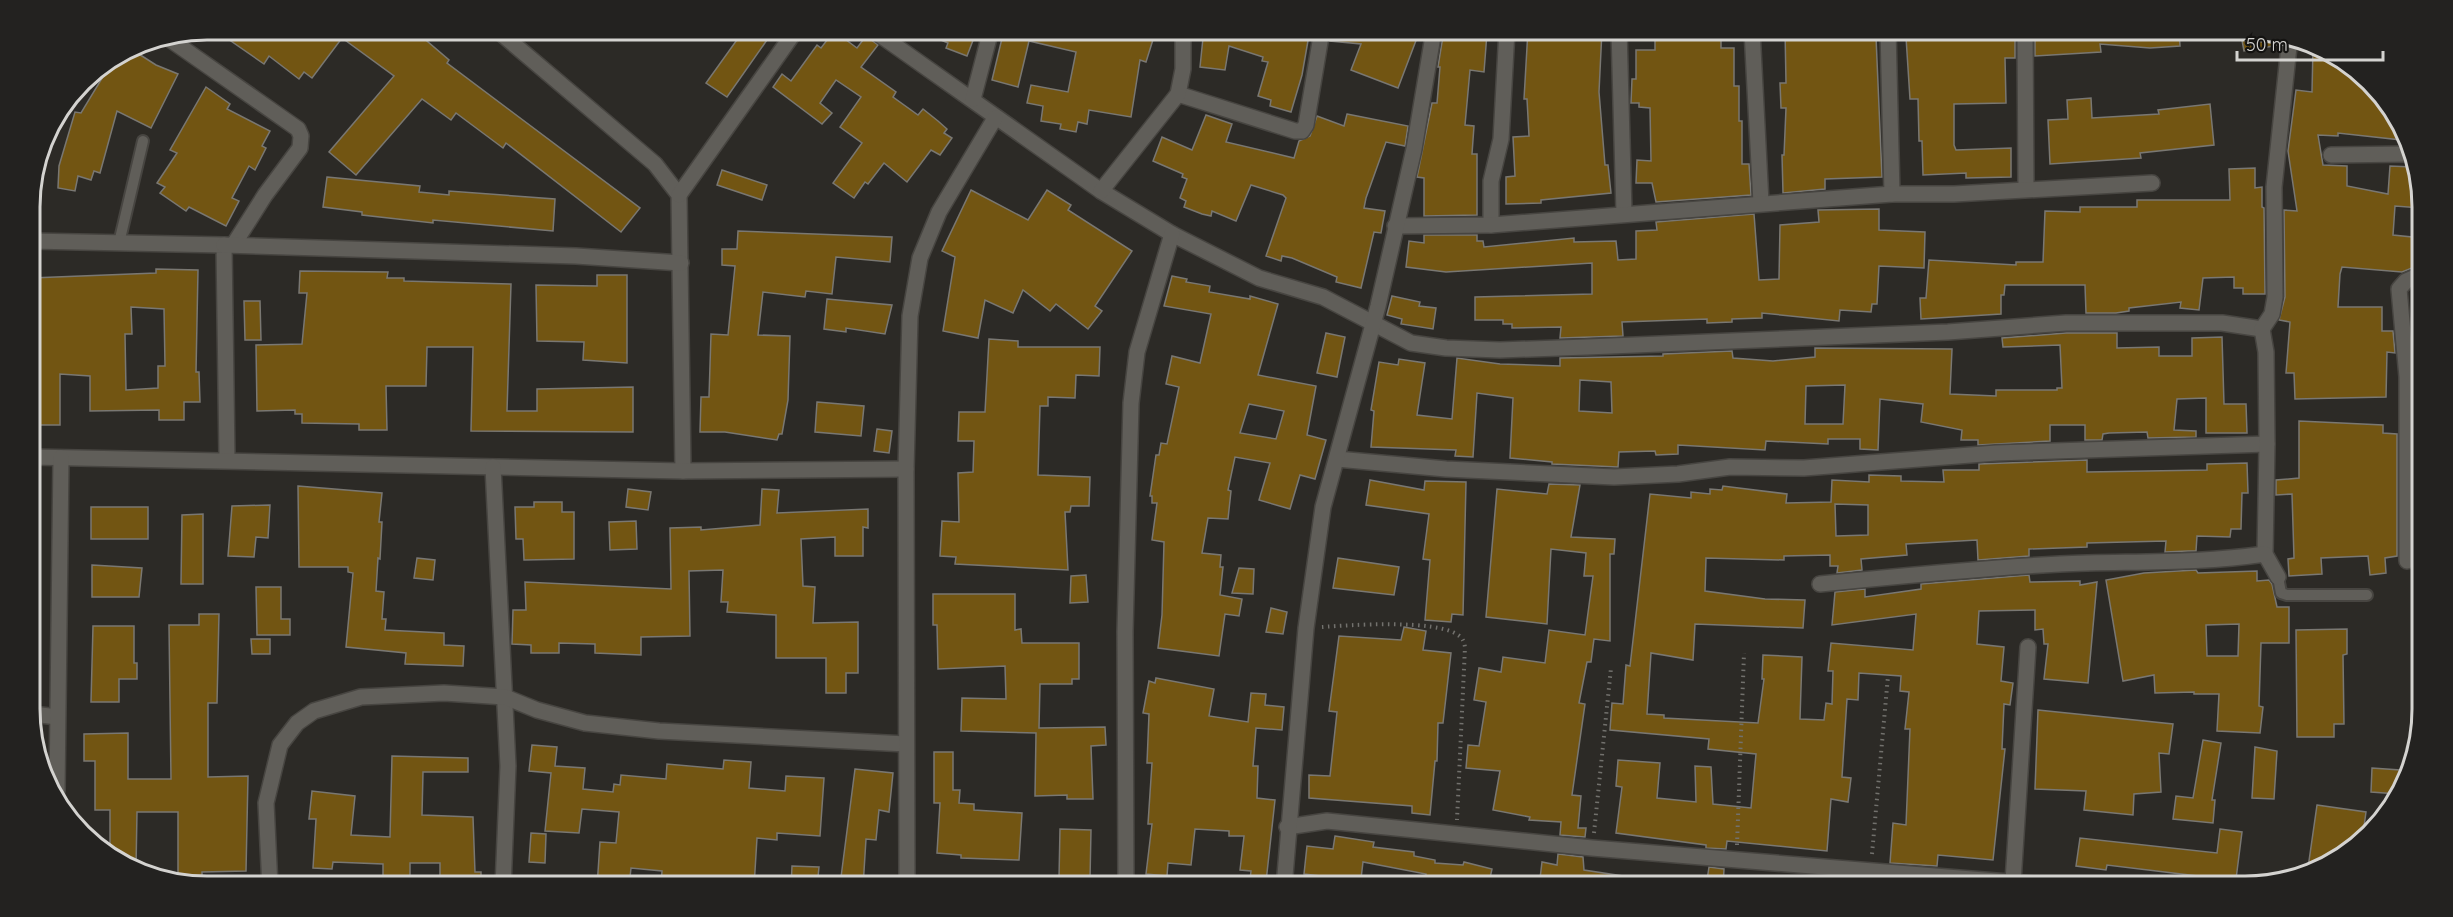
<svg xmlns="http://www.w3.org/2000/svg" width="2453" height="917" viewBox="0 0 2453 917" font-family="Quicksand,sans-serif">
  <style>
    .building { fill: #725512; stroke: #797772; stroke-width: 1.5; fill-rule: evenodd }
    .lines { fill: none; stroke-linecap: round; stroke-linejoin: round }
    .service-casing { stroke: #474541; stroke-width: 14 }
    .minor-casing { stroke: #474541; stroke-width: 18 }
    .path { stroke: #72716d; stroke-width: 4; stroke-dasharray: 1.5 4.5; stroke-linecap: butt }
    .service { stroke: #605e59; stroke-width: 10 }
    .minor { stroke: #605e59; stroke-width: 15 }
    .rim { fill: none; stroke: #d4d3d0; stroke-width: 3 }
  </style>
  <rect width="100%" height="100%" fill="#2c2a26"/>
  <g class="building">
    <path d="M215,30H414L449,60L447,63L640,208L621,232L506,143L503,148L456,113L451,120L422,99L356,175L329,152L394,76L342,38L312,78L304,72L299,79L269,56L264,64Z"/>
    <path d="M744,30H774L727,97L706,83Z"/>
    <path d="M917,30H977L967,56L946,48L948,43Z"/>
    <path d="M1004,30H1156L1146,62L1140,60L1131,117L1089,110L1087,124L1078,122L1076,132L1060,129L1061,124L1041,121L1043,106L1027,103L1031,85L1068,92L1076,52L1029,41L1018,87L992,80Z"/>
    <path d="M1193,30H1280L1309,35L1302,75L1291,112L1270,106L1271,100L1258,96L1268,62L1262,61L1263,57L1229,46L1225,70L1200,67L1203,38L1193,34Z"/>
    <path d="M1332,30H1420L1398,88L1351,70L1361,44L1330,41Z"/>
    <path d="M1444,30L1487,33L1484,72L1470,70L1465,125L1474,126L1472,154H1477V215L1424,216V178L1417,177L1432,103H1437L1440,67H1438Z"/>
    <path d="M1528,30H1602L1599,92L1605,165H1608L1611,193L1541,200V203L1506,204V177L1515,176L1513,137L1529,136L1527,99H1524Z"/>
    <path d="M1655,30H1721V48H1734V86H1739V121H1742V164H1749L1751,195L1656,202L1652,183H1636L1637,160L1651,161L1650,108L1639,107V103H1631L1632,79H1636V50H1655Z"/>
    <path d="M1785,30H1870L1871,37H1876L1882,177L1825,179V189L1783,193L1782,155H1784L1786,108H1781L1780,83H1786Z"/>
    <path d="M2001,30H2015V58H2005L2006,103L1954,104V145L1956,150L2011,148V177L1966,178V173L1923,175L1922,141H1919L1918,99H1910L1906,37L1963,38L1962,35L2001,33Z"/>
    <path d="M2179,30L2180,46L2150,48L2100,44L2101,52L2035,56V31Z"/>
    <path d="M2240,30L2280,36L2279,45L2244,51Z"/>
    <path d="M834,31L857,48L866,36L878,45L861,67L896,92L893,97L918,115L923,109L938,121L947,129L944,133L952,138L940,155L931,150L907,182L884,163L868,184L865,182L854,198L833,183L862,143L840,127L861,97L836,80L820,103L832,113L822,124L773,87L782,74L791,81L817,45L821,48Z"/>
    <path d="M2313,47L2379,91L2402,140L2338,133V136L2318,135L2323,165L2347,166V186L2388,194L2390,166L2413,167L2411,187L2421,189V208L2395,206L2393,235L2422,238V264L2402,272L2342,267L2340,274L2338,307H2382V331H2393L2395,353L2387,352L2386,397L2295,399L2294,373H2286L2290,322L2279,320L2285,297L2284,210L2297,211L2288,151L2296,90L2312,92Z"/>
    <path d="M131,49L156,65L178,74L151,128L117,111L100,173L94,171L91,180L78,176L75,191L58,188L59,166L75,112L81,113L113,60Z"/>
    <path d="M206,87L230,104L227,109L270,131L262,146L266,148L255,170L249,166L232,198L239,201L226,226L189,207L186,211L160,193L165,187L157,183L177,153L170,150Z"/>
    <path d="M2091,98L2092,118L2159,114L2158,110L2210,104L2214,145L2140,153L2141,158L2050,164L2048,120L2068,119L2067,100Z"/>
    <path d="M1347,114L1408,126L1405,146L1386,142L1366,198L1364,208L1385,211L1381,233L1374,232L1361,288L1336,282L1337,277L1292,258L1282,256L1281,261L1266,256L1286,198L1283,195L1251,185L1236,221L1212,211L1211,216L1202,214L1184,207L1186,201L1180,198L1187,179L1182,177L1183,174L1153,161L1162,137L1192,150L1206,115L1232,124L1226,142L1294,158L1299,141L1310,136L1317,116L1344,126Z"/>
    <path d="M2255,168V188L2262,187V207L2264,208L2265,294H2243V288H2234V277L2203,278L2199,310L2180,308L2181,302L2129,308V311L2116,313H2086L2085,285H2005L2004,295H2001V314L1921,319L1920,298H1926L1929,260L2016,265V262H2043L2045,211L2080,212V207H2137V200H2230L2229,169Z"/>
    <path d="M722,170L767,185L762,200L717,185Z"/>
    <path d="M327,177L420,186L419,192L449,195V191L555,199L553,231L433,220V223L362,215V212L323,207Z"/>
    <path d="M971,190L1028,220L1047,190L1071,205L1068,210L1132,251L1095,306L1102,311L1088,329L1056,304L1050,311L1023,290L1013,313L985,300L978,338L943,331L955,257L942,251Z"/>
    <path d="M1879,209V230L1925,232L1924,268L1879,266L1877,304H1872L1871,312L1840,310L1839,321L1762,313V318L1732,319V322L1707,323V319L1622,322L1623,336L1560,338L1561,327L1512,328V324H1503V320H1475V297L1592,294V263L1446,272L1406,267L1409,241L1424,243V235H1477V241H1483L1484,247L1574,238V242L1616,241L1618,260L1636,259V231L1657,230L1656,222L1754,214L1759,280L1779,279L1780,225L1819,222L1818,210Z"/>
    <path d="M738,231L892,237L890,262L836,257L832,294L806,291L805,297L763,292L758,335L790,336L788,400L782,434H779L777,440L725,432H700L701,397H709L711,334L728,335L735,266L722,265V249H737Z"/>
    <path d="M156,269L198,270L196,372H199L200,402H184V420H159V410L90,411V376L60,374V425H32L31,278L156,273ZM131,307L164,309L165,366H158V388L126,390L125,334H132Z"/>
    <path d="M300,271L388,272L387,278H404V281L511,284L507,411H537V389L633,387V432L471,431L473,347H427L426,386H386L387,430H359V424L302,423V414H295V410L257,411L256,345L302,344L307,293H299Z"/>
    <path d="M597,275H627V363L583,360L584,342L537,341L536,285L597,286Z"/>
    <path d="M1172,276L1187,279L1186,282L1210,286L1209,292L1250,299V296L1278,304L1258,375L1316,386L1307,435L1326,440L1315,479L1300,475L1290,509L1259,500L1270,463L1235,457L1228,490L1231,491L1228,519L1208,518L1202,553L1221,555L1220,567H1223L1220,595L1242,599L1239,616L1225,614L1219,656L1158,648L1162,615L1164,542L1152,540L1157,503H1152V496H1150L1156,455H1159L1161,443L1167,444L1179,387L1166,384L1172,356L1200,363L1211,314L1164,306ZM1249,404L1284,411L1276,439L1240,433Z"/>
    <path d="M1392,296L1420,302L1419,306L1436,308L1433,329L1401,324L1402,319L1387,315Z"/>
    <path d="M827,299L892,305L885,334L846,328V332L824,329Z"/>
    <path d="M244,301H260L261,340H245Z"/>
    <path d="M2413,332H2422V354H2415Z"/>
    <path d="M1326,333L1345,337L1337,377L1317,373Z"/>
    <path d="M2066,333H2117V348L2159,347V356H2192V338L2222,337L2224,404H2246L2247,433H2206V398L2177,399L2174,430L2196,431V437L2148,438L2147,432L2109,433L2103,434L2102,440H2085V425H2050V441L1978,445V440H1961L1962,430L1921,422L1923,404L1880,399L1878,450L1860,449V439H1828V444L1766,441L1765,450L1678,445V454L1656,455L1655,451L1619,452L1618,467L1552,464V462L1510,458L1513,398L1477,393L1473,457L1455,456L1456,450L1371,447L1374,411L1371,410L1379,362L1398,365L1399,359L1425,363L1417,415L1452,419L1457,358L1500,364L1560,366V358L1663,356V354L1732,351L1733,358L1773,361L1815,357V348L1952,349L1950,394L1996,396V390H2057V388H2062L2060,345L2003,347L2002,338ZM1580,380L1611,382L1612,413L1579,411ZM1845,385L1843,424H1805L1806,386Z"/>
    <path d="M989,339L1018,341V347H1100L1099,376L1076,375L1075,398L1048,397V406H1040L1038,475L1090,477L1089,506H1071L1070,512H1065L1068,570L955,564L956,557L940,556L942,521L959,522L958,473L973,472L974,441H958L959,412H985Z"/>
    <path d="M817,402L864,406L861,436L815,432Z"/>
    <path d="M2299,421L2383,425V433L2397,434V556L2385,558L2386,573L2370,575L2368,556L2321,558L2322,574L2289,576L2288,559L2294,558L2292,494L2276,495V480L2299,478Z"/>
    <path d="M877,429L892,431L889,453L874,451Z"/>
    <path d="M2417,435L2422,436L2423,554L2417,555Z"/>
    <path d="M2087,460V472L2207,470V464L2247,463L2248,493H2242L2241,529H2231L2230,537L2197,536L2196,551H2188L2165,552L2166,541L2087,543V547L2029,549V556L1978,560L1977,540L1906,544L1907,555L1861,559L1862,570L1837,573L1838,566H1830V555L1784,556V560L1706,558L1705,591L1765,599L1805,600L1803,628L1695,624L1693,660L1651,653L1647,714L1664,715V718L1758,723L1764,679H1762L1763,655L1802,657L1800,719L1824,720L1826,703L1832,704L1833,671H1828L1831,643L1913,650L1916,614L1832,625L1835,592L1865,589V597L1921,589V584L2029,575L2030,582L2080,581V585L2097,582L2088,683L2044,679L2048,644H2044L2043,629L2035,630V610L1979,611L1977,644L2004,647L2001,681L2013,683L2010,705L2004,704L2002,749H2005L1993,860L1938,855L1937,866L1890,863L1893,823L1906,825L1910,729H1905L1909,692L1900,691L1901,676L1859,673L1858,700L1847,699L1842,777L1851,778L1848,802L1831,799L1827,851L1727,841L1726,849L1706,848V845L1616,833L1622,787L1616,786L1618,760L1660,763L1657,798L1696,802L1695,766L1711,767L1713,804L1751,808L1756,754L1708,749L1709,739L1610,730L1612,703L1623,704L1626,665L1630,666L1650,494L1691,498V492L1710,494V489L1722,490L1723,486L1787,494L1786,503L1831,502L1832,480L1869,482V475L1901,476V481L1944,482L1943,470H1979V464ZM1835,504L1868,505V535L1836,536Z"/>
    <path d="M1370,480L1424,490L1425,481L1466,482L1463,615L1452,614L1451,622L1425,620L1430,560L1423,559L1429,514L1366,505Z"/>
    <path d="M1549,484L1580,485L1571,537L1615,539L1614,554H1610V641L1594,639L1591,662H1587L1579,703L1585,704L1572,795L1581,796L1578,828H1586L1585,837L1560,835L1561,822L1529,820L1530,817L1493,810L1500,771L1466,768L1468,745L1479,746L1486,702L1474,700L1479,668L1501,672L1503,657L1545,663L1549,630L1585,635L1593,576H1584L1586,553L1551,549L1547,624L1486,617L1497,489L1547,494Z"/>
    <path d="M298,486L382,493L379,522H382L380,559L378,558L376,591L384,592L382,619H386L385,630L444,633V645L464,646L463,666L405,664L406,653L346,647L353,573L348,572V567H299Z"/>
    <path d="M628,489L651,492L648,510L626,507Z"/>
    <path d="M762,489L779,490L777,513L868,509V528L863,527V556H835V537L801,539L803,586L815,587L813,623L858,622V673H846V693H826V658H776V615L727,612L728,602H721L723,570L689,571L690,636L641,637V655L595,653V644L559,643V653H531V645L512,644L513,610H526L525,582L671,589L670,528L701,527V530L760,525Z"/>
    <path d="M534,502H562V512H574V559L524,560L523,539H516L515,507H534Z"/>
    <path d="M270,505L268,538L256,537L254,557L228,556L232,506Z"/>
    <rect x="91" y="507" width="57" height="32"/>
    <path d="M203,514V584H181L182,515Z"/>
    <path d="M636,521L637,549L610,550L609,522Z"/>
    <path d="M417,558L435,560L433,580L414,578Z"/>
    <path d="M1338,558L1399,567L1394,595L1333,588Z"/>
    <path d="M92,565L142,568L139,597H92Z"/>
    <path d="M1239,568L1254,569L1253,594L1232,593Z"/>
    <path d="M2196,570L2198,573L2257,571V581L2269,580L2272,584L2277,607H2289V643H2261L2259,706L2263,707L2260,733L2217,731L2219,694H2194V692L2155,693L2154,675L2123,681L2106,580L2144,573ZM2239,624L2238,656H2207L2206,625Z"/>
    <path d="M1086,575L1088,602L1070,603L1071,576Z"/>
    <path d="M256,587H281V619H290V635H257Z"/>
    <path d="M933,594H1015V630L1021,629L1022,643H1079V679H1072V684H1040L1039,728L1105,727L1106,745L1091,746L1093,799H1067V795L1035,796L1036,733L961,731L962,698L1006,699L1005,666L938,669L937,625H933Z"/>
    <path d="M1271,608L1287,612L1283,634L1266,632Z"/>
    <path d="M199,614H219L217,703H208V777L248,776L246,871L202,872V886L178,882V812H137L136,868L110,850V810H95V761H84V734L128,733V779H171L169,625H199Z"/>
    <path d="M93,626H134V663H137V679H119V702H91Z"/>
    <path d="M1404,627L1426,631L1423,650L1451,653L1443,723H1438L1437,761H1435L1430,815L1412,813V806L1309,798V775L1330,776L1337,712L1329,711L1339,636L1401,640Z"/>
    <path d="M2347,629V654L2343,655L2344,724H2334V737H2297L2296,630Z"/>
    <path d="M251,639H270V654H252Z"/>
    <path d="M1156,678L1214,689L1209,716L1248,722L1251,693L1266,694L1265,705L1284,707L1282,730L1256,728L1253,766H1258L1257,798L1275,800L1266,882L1250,880L1251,871L1240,870L1244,836H1229V831L1195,829L1191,865L1168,863L1167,876L1146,874L1152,824H1148L1152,763H1147L1149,714L1143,713L1149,681L1155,683Z"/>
    <path d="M2038,710L2173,724L2169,754L2159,753L2161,792L2134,794L2133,815L2084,810L2086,791L2035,789Z"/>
    <path d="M2203,740L2221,743L2212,800H2215L2213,823L2173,819L2176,796L2193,798Z"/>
    <path d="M532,745L557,747L555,766L585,768L583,789L613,792L614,784L620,785L621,775L666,779L667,764L723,769L724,760L751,762L749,788L785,791L786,776L824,778L820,836L777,833V840L757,838L754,887H661L662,871L631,868L629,887H597L600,842L616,843L619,812L582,809L579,833L545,831L551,773L529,771Z"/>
    <path d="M2255,747L2277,751L2274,799L2252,798Z"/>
    <path d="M934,752H953V790H960L959,803L974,804V810L1022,813L1019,860L961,858V855L937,853L940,803H934Z"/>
    <path d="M392,756L468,758V772H423L422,815L473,817L475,872H481V887H440V863H410V887H383V864L333,862L332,869L313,868L316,819H309L312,791L355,796L351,835L390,837Z"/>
    <path d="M2372,768L2400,770L2398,794L2371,792Z"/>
    <path d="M855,769L893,773L889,812L879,810L876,840L866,839L863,887L840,885Z"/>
    <path d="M2317,805L2366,812L2362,841L2354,850L2307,875Z"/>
    <path d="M1060,829L1091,830L1090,879L1059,878Z"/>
    <path d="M2220,829L2242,832L2235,887L2213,884L2214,878L2107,865L2106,870L2076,866L2080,838L2217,853Z"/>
    <path d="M531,833L546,834L545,863L529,862Z"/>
    <path d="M1335,836L1374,842L1373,847L1414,852V856L1435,860V863L1463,865L1464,862L1492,869L1488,887H1424L1426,874L1363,862L1360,887H1336L1337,878L1304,874L1307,846L1333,849Z"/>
    <path d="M1558,854L1583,857L1584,870L1636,878L1635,887H1539L1542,862L1557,865Z"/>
    <path d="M792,866L819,867L817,887H791Z"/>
    <path d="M1709,867L1724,869L1723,887H1706Z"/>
  </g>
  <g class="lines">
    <g class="service-casing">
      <g id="service">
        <path d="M119,243L143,141"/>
        <path d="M2278,577L2281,593L2287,595H2367"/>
      </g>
    </g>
    <g class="minor-casing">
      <g id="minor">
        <path d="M497,30L655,164L679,195L683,471"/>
        <path d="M873,30L1101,191L1172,234L1259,278L1323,297L1411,343L1446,348L1500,350L1587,347L1948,332L2066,323H2222L2262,329"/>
        <path d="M1619,30L1624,213"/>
        <path d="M1752,30L1761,203"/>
        <path d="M1888,30L1892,194"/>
        <path d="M2025,30L2026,189"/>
        <path d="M168,38L298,129L301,136L300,148L265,195L234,244"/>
        <path d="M1178,94L1295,131H1302L1306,125L1322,30"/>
        <path d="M973,99L991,30"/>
        <path d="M2331,155L2408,154"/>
        <path d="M1101,191L1178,94L1183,69V30"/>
        <path d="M679,195L796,30"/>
        <path d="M1491,225V181L1501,139L1507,30"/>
        <path d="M1395,226L1491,225L1892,194H1954L2152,183"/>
        <path d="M31,241L224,245L227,459"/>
        <path d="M224,245L576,256L681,263"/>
        <path d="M32,457L683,471L906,469"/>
        <path d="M1337,459L1446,469L1614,477L1678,474L1730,467L1804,468L1996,453L2267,444"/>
        <path d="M493,467L508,766L503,887"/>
        <path d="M2407,561V377L2399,289L2406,281L2422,274"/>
        <path d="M2278,577L2265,554L2267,444L2266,352L2262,329L2272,314L2275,297L2274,187L2290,37"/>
        <path d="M1820,584C1900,576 1980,568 2060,564C2129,561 2197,564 2265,554"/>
        <path d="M33,714L57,717"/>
        <path d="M2411,771L2414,750H2416"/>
        <path d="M57,791L61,458"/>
        <path d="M1287,827L1327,821L1592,848L2069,887"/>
        <path d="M2013,882L2028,647"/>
        <path d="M270,887L266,803L280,745L297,723L314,711L361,697L444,693L505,697L537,710L585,723L659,731L906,744"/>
        <path d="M907,887L906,469L910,316L920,258L939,212L995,118"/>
        <path d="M1126,887L1125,632L1131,403L1137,352L1172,234"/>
        <path d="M1284,887L1306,628L1323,507L1378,306L1414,149L1434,30"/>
      </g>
    </g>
    <g class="path">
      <path d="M1322,627C1350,625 1436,619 1458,635C1463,638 1464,642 1465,647L1457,820"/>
      <path d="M1594,833L1611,668"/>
      <path d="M1737,845L1744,653"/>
      <path d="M1872,854L1888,676"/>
    </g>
    <use href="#service" class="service"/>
    <use href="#minor" class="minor"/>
  </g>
  <path d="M0 0H2453V917H0ZM207 40H2245A167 167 0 0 1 2412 207V709A167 167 0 0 1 2245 876H207A167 167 0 0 1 40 709V207A167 167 0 0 1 207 40Z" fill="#232220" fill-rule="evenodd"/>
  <path class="rim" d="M207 40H2245A167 167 0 0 1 2412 207V709A167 167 0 0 1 2245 876H207A167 167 0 0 1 40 709V207A167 167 0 0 1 207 40Z"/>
  <path d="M2237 51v9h146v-9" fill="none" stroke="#d4d3d0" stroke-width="3"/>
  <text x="2246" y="51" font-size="18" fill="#d4d3d0" stroke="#141311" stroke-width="4.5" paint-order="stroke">50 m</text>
</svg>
